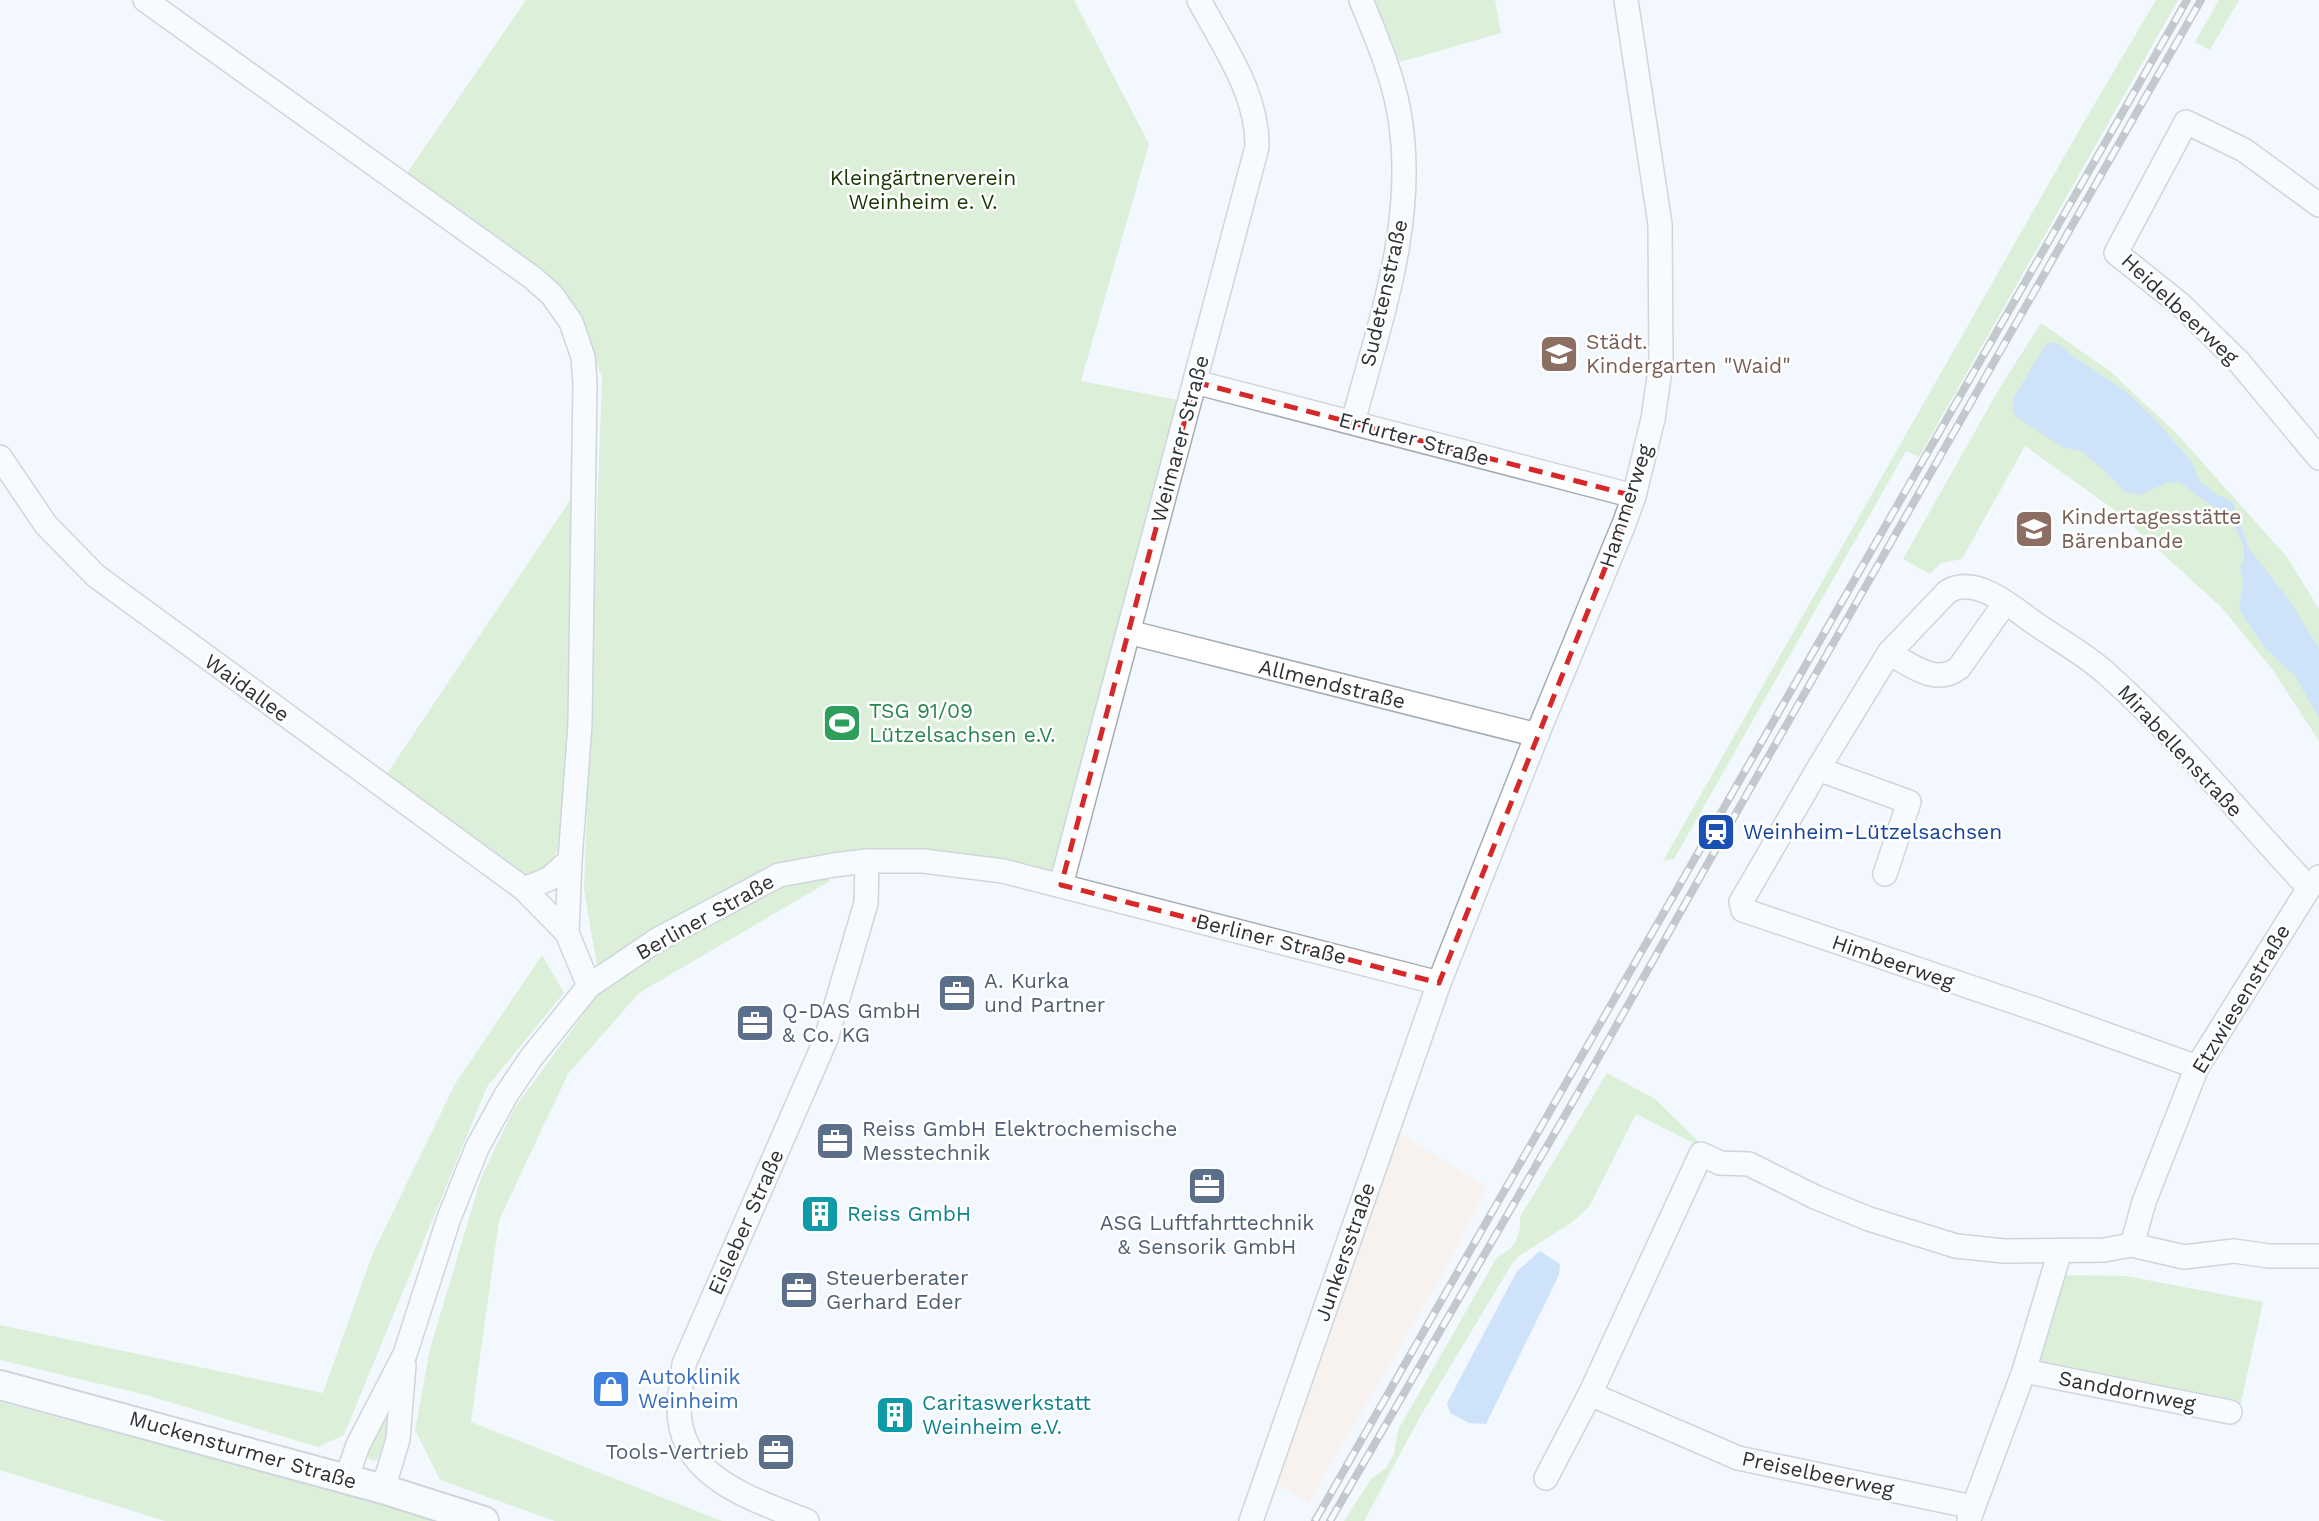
<svg xmlns="http://www.w3.org/2000/svg" width="2319" height="1521" viewBox="0 0 2319 1521" font-family="'Work Sans',sans-serif">
  <style>
    .industrial { fill: #fcead9 }
    .green { fill: #c1e4ae }
    .water { fill: #a2caf3 }
    .lines { fill: none; stroke-linecap: round; stroke-linejoin: round }
    .minor-casing { stroke: #a5acb6; stroke-width: 26 }
    .major-casing { stroke: #a5acb6; stroke-width: 32 }
    .minor { stroke: #fff; stroke-width: 23 }
    .major { stroke: #fff; stroke-width: 28 }
    .rail-casing { stroke: #8b8f93; stroke-width: 8 }
    .rail { stroke: #fff; stroke-width: 5; stroke-dasharray: 16; stroke-linecap: butt }
    .marked { fill: none; stroke: #d62828; stroke-width: 5; stroke-dasharray: 14 9; stroke-linejoin: round }
    .labels { text-anchor: middle; stroke-width: 5; stroke-linejoin: round; paint-order: stroke }
    .park-label { font-size: 21px; fill: #173600; stroke: #fff }
    .street-label { font-size: 21px; fill: #2e3135; stroke: #fff }
    .education-label { font-size: 21px; fill: #785e54; stroke: #fff; text-anchor: start }
    .leisure-label { font-size: 21px; fill: #27864d; stroke: #fff; text-anchor: start }
    .transit-label { font-size: 21px; fill: #164399; stroke: #fff; text-anchor: start }
    .service-label { font-size: 21px; fill: #4e5e75; stroke: #fff; text-anchor: start }
    .culture-label { font-size: 21px; fill: #0d838f; stroke: #fff; text-anchor: start }
    .shop-label { font-size: 21px; fill: #366cbe; stroke: #fff; text-anchor: start }
  </style>
  <rect width="100%" height="100%" fill="#f3f8fe"/>
  <path class="industrial" d="M1396,1131L1487,1187L1443,1273L1308,1503L1276,1482Z"/>
  <g class="green">
    <path d="M526,0H1074L1149,144L1081,381L1178,400L1054,874L1031,865L914,852L823,861L830,881L639,993L568,1074L499,1220L471,1422L722,1521H555L440,1480L415,1430L430,1349L481,1178L514,1109L601,990L584,889L602,377L568,300L407,173Z"/>
    <path d="M1374,0H1495L1501,33L1400,62Z"/>
    <path d="M2156,0H2178L1919,457L1906,451L1674,859L1663,861L2081,127Z"/>
    <path d="M2219,0H2239L2210,50L2195,42Z"/>
    <path d="M2041,323L2111,372L2177,434L2287,557L2319,609V741L2272,669L2222,608L2116,511L2025,446L1962,559L1941,563L1930,574L1903,559L1999,389Z"/>
    <path d="M573,496L569,721L559,847L548,867L527,876L386,775Z"/>
    <path d="M542,955L564,993L487,1087L344,1435L318,1447L146,1395L0,1360V1325L323,1393L373,1253L455,1084Z"/>
    <path d="M1607,1073L1655,1099L1707,1150L1636,1114L1589,1207L1571,1223L1519,1256L1512,1264L1420,1417L1364,1521H1344L1371,1479L1386,1468L1394,1454L1398,1430L1497,1257C1515,1248 1521,1238 1520,1217Z"/>
    <path d="M2062,1275L2126,1276L2263,1302L2240,1407L2044,1368L2036,1353Z"/>
    <path d="M0,1402L379,1503L433,1521H165L0,1470Z"/>
    <path d="M390,1403L395,1405L378,1459L374,1461L369,1459L367,1454Z"/>
  </g>
  <g class="water">
    <path d="M2050,342L2060,345L2074,357L2124,390L2153,417L2191,461L2200,481L2216,494L2233,502L2248,547L2289,600L2319,648V718L2295,676L2265,648L2239,610L2243,581L2240,568L2244,559V548L2231,516L2212,506L2181,483L2169,482L2139,495L2125,492L2108,474L2081,451L2062,447L2015,416L2012,407L2014,397L2044,347Z"/>
    <path d="M1540,1251L1560,1264L1559,1275L1486,1424L1469,1423L1450,1413L1447,1403L1517,1271Z"/>
  </g>
  <g class="lines">
    <g class="minor-casing">
      <g id="minor">
        <path d="M145,0L533,278L552,295L571,322L583,357L585,383L580,724L570,860L567,933"/>
        <path d="M2319,205L2244,150L2186,122L2116,253L2180,304L2239,362L2319,458"/>
        <path d="M1195,382L1634,496"/>
        <path d="M1353,422C1380,321 1418,218 1399,112C1392,73 1376,37 1361,0"/>
        <path d="M0,457L46,525L96,576L524,889L567,933L589,986"/>
        <path d="M1128,632L1537,735"/>
        <path d="M1889,653C1911,665 1936,686 1959,668L2005,603"/>
        <path d="M1818,769L1909,802L1885,874"/>
        <path d="M1061,885L1257,147C1258,93 1223,46 1199,0"/>
        <path d="M524,889L549,879L570,860"/>
        <path d="M2197,1067L2044,1012L1743,910L1741,902L1818,769L1889,653L1947,592C1974,574 2011,606 2033,622C2057,639 2085,654 2107,674C2181,740 2242,817 2309,888"/>
        <path d="M2132,1245L2144,1202L2197,1067L2309,888L2319,877"/>
        <path d="M2024,1371L2230,1412"/>
        <path d="M1546,1478L1590,1394"/>
        <path d="M346,1479L358,1445L405,1354L449,1218L477,1148L506,1095L531,1058L589,986L657,940L779,875L834,865L867,861H923L1003,871L1439,983"/>
        <path d="M383,1489L398,1439L404,1365"/>
        <path d="M1973,1507L1738,1458L1590,1394L1701,1154L1720,1163L1749,1164L1815,1197L1869,1219L1956,1246L2004,1251L2104,1250L2132,1245L2184,1257L2234,1251L2269,1256H2319"/>
        <path d="M1969,1519L2024,1371L2060,1251"/>
        <path d="M807,1521C753,1499 678,1478 679,1407C679,1393 683,1378 684,1364L826,1039L866,903L867,861"/>
        <path d="M1251,1521L1439,983L1537,735L1624,524L1634,496L1653,419L1661,363L1660,224L1626,0"/>
      </g>
    </g>
    <g class="major-casing">
      <path id="major" d="M0,1385L383,1489L484,1521"/>
    </g>
    <use href="#minor" class="minor"/>
    <use href="#major" class="major"/>
    <g class="rail-casing">
      <g id="rail">
        <path d="M1315,1521L2187,0"/>
        <path d="M1330,1521L1593,1067L1747,794L2201,0"/>
      </g>
    </g>
    <use href="#rail" class="rail"/>
  </g>
  <path d="M0 0H2319V1521H0ZM1195,382L1634,496L1439,983L1061,885Z" fill="#f3f8fe" fill-opacity=".55" fill-rule="evenodd"/>
  <path class="marked" d="M1195,382L1634,496L1439,983L1061,885Z"/>
  <defs>
    <g id="school-square" transform="scale(2.0125)"><rect x="-9" y="-9" width="18" height="18" rx="4" fill="#8d6e63" stroke="#fff"/><path d="M0-5L7-2L0 1L-7-2ZM-4 1L0 2.5L4 1V4Q0 6-4 4Z" fill="#fff"/></g>
    <g id="stadium-square" transform="scale(2.0125)"><rect x="-9" y="-9" width="18" height="18" rx="4" fill="#2e9e5b" stroke="#fff"/><path d="M0-5a6.5 5 0 1 0 0 10a6.5 5 0 1 0 0-10ZM-3.5-1.8h7v3.6h-7Z" fill="#fff"/></g>
    <g id="station-square" transform="scale(2.0125)"><rect x="-9" y="-9" width="18" height="18" rx="4" fill="#1a4fb4" stroke="#fff"/><path d="M-3-6H3Q5-6 5-4V2Q5 4 3 4L4.5 6H3L1.5 4h-3L-3 6H-4.5L-3 4Q-5 4-5 2V-4Q-5-6-3-6ZM-3.5-4v3h7v-3ZM-3.5 1v1.5H-2V1ZM2 1v1.5H3.5V1Z" fill="#fff"/></g>
    <g id="office-square" transform="scale(2.0125)"><rect x="-9" y="-9" width="18" height="18" rx="4" fill="#5c6f8a" stroke="#fff"/><path d="M-6-3h4V-5.5h4V-3h4V5H-6ZM-1-4.5V-3h2v-1.5ZM-6 0V1H6V0Z" fill="#fff"/></g>
    <g id="building-square" transform="scale(2.0125)"><rect x="-9" y="-9" width="18" height="18" rx="4" fill="#0f9aa8" stroke="#fff"/><path d="M-4-6H4V6H1V3H-1V6H-4ZM-2.5-4.3h1.7v1.8h-1.7ZM.8-4.3h1.7v1.8H.8ZM-2.5-1h1.7V.8h-1.7ZM.8-1h1.7V.8H.8Z" fill="#fff"/></g>
    <g id="shop-square" transform="scale(2.0125)"><rect x="-9" y="-9" width="18" height="18" rx="4" fill="#3f7fe0" stroke="#fff"/><path d="M-5-2.5h2.3a2.7 3.5 0 0 1 5.4 0H5L5.5 6h-11ZM-1.5-2.5h3a1.5 2.3 0 0 0-3 0Z" fill="#fff"/></g>
  </defs>
  <g fill-rule="evenodd">
    <use href="#school-square" x="1559" y="354"/>
    <use href="#school-square" x="2034" y="529"/>
    <use href="#stadium-square" x="842" y="723"/>
    <use href="#station-square" x="1716" y="832"/>
    <use href="#office-square" x="957" y="993"/>
    <use href="#office-square" x="755" y="1023"/>
    <use href="#office-square" x="835" y="1141"/>
    <use href="#office-square" x="1207" y="1186"/>
    <use href="#building-square" x="820" y="1214"/>
    <use href="#office-square" x="799" y="1290"/>
    <use href="#shop-square" x="611" y="1389"/>
    <use href="#building-square" x="895" y="1415"/>
    <use href="#office-square" x="776" y="1452"/>
  </g>
  <g class="labels">
    <g class="park-label">
      <text x="923" y="185">Kleingärtnerverein<tspan x="923" dy="24">Weinheim e. V.</tspan></text>
    </g>
    <g class="street-label">
      <text transform="translate(1384 293) rotate(-77)" y="7">Sudetenstraße</text>
      <text transform="translate(2180 309) rotate(43)" y="7">Heidelbeerweg</text>
      <text transform="translate(1180 439) rotate(-75)" y="7">Weimarer Straße</text>
      <text transform="translate(1414 439) rotate(15)" y="7">Erfurter Straße</text>
      <text transform="translate(1626 506) rotate(-72)" y="7">Hammerweg</text>
      <text transform="translate(1332 684) rotate(14)" y="7">Allmendstraße</text>
      <text transform="translate(247 688) rotate(36)" y="7">Waidallee</text>
      <text transform="translate(2180 751) rotate(47)" y="7">Mirabellenstraße</text>
      <text transform="translate(705 917) rotate(-29)" y="7">Berliner Straße</text>
      <text transform="translate(1271 939) rotate(14)" y="7">Berliner Straße</text>
      <text transform="translate(1893 962) rotate(19)" y="7">Himbeerweg</text>
      <text transform="translate(2241 999) rotate(-59)" y="7">Etzwiesenstraße</text>
      <text transform="translate(746 1222) rotate(-66)" y="7">Eisleber Straße</text>
      <text transform="translate(1345 1252) rotate(-71)" y="7">Junkersstraße</text>
      <text transform="translate(2127 1391) rotate(11)" y="7">Sanddornweg</text>
      <text transform="translate(243 1450) rotate(16)" y="7">Muckensturmer Straße</text>
      <text transform="translate(1818 1474) rotate(12)" y="7">Preiselbeerweg</text>
    </g>
    <g class="education-label">
      <text x="1586" y="349">Städt.<tspan x="1586" dy="24">Kindergarten "Waid"</tspan></text>
      <text x="2061" y="524">Kindertagesstätte<tspan x="2061" dy="24">Bärenbande</tspan></text>
    </g>
    <g class="leisure-label">
      <text x="869" y="718">TSG 91/09<tspan x="869" dy="24">Lützelsachsen e.V.</tspan></text>
    </g>
    <g class="transit-label">
      <text x="1743" y="839">Weinheim-Lützelsachsen</text>
    </g>
    <g class="service-label">
      <text x="984" y="988">A. Kurka<tspan x="984" dy="24">und Partner</tspan></text>
      <text x="782" y="1018">Q-DAS GmbH<tspan x="782" dy="24">&amp; Co. KG</tspan></text>
      <text x="862" y="1136">Reiss GmbH Elektrochemische<tspan x="862" dy="24">Messtechnik</tspan></text>
      <text x="1207" y="1230" text-anchor="middle">ASG Luftfahrttechnik<tspan x="1207" dy="24">&amp; Sensorik GmbH</tspan></text>
      <text x="826" y="1285">Steuerberater<tspan x="826" dy="24">Gerhard Eder</tspan></text>
      <text x="749" y="1459" text-anchor="end">Tools-Vertrieb</text>
    </g>
    <g class="culture-label">
      <text x="847" y="1221">Reiss GmbH</text>
      <text x="922" y="1410">Caritaswerkstatt<tspan x="922" dy="24">Weinheim e.V.</tspan></text>
    </g>
    <g class="shop-label">
      <text x="638" y="1384">Autoklinik<tspan x="638" dy="24">Weinheim</tspan></text>
    </g>
  </g>
</svg>
